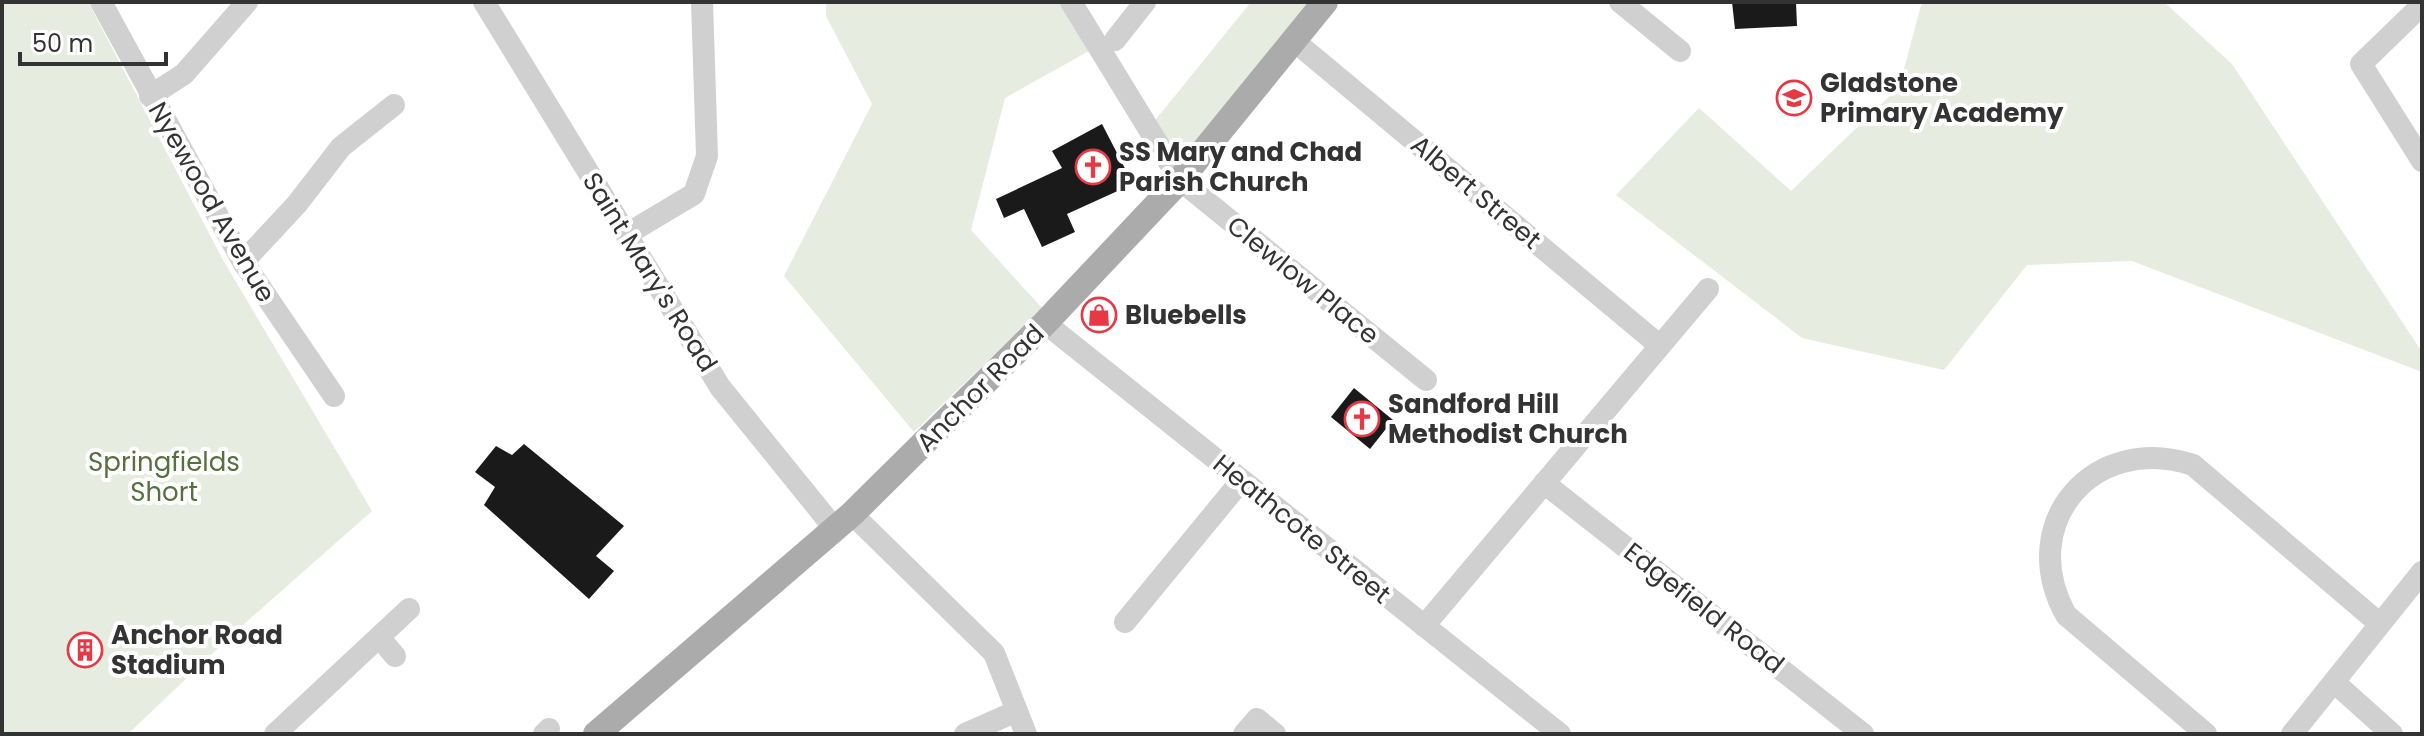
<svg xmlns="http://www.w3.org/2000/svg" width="2424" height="736" viewBox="0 0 2424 736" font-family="Poppins,sans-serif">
  <rect width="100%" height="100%" fill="#fff"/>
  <path fill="#e6ecdf" d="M2,2H88L223,260L372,511L235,632L128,734H2Z
    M826,2H1071L1096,47L1005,98L971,230L1042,308L914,432L784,276L872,104L826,16Z
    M1251,2H1327L1180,180L1144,134Z
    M1922,2H2164L2232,64L2422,352V372L2132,261L2027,265L1944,370L1802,338L1616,195L1699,108L1791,191L1899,87Z"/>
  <path fill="#1a1a1a" d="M1732,2H1796L1797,26L1735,29Z
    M1102,124L1133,184L1067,214L1075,232L1042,247L1024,209L1004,218L996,199L1062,168L1052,151Z
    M1354,388L1393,420L1370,449L1331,417Z
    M524,444L624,526L596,556L614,571L589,599L484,505L495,487L475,472L496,446L512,455Z
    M82,632L102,657L87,668L68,644Z"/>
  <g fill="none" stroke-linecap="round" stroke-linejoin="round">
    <path stroke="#d0d0d0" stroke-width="22" d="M101,2L243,262L334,396
      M484,2L720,387L835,529
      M1071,2L1180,180L1426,380
      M1620,2L1680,51
      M2422,5L2361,64L2422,161
      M1115,40L1145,2
      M1293,40L1659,345
      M150,96L184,74L247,2
      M627,234L694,194L707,156L702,2
      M243,262L297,204L341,147L394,105
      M1045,323L1560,734
      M1544,483L1863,734
      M852,514L994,653L1026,734
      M1125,622L1241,481
      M1424,626L1708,289
      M379,637L395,656
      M2334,682L2392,734
      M275,734L409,609
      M544,734L549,729
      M965,734L1017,711
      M1244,734L1257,719L1275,734
      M2206,734L2066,615C2015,523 2094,432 2193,465L2380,624
      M2292,734L2422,572"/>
    <path stroke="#ababab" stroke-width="26" d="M596,734L852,514L1045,323L1180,180L1325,2"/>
  </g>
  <defs>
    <g id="school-ring" transform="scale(1.8)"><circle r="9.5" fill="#fff" stroke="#e63946" stroke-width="1.5"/><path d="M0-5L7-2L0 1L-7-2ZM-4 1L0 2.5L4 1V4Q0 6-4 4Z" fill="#e63946"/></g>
    <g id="church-ring" transform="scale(1.8)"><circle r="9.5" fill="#fff" stroke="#e63946" stroke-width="1.5"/><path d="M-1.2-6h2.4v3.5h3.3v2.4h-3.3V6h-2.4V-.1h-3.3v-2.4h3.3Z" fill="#e63946"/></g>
    <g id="shop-ring" transform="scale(1.8)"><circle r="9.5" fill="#fff" stroke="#e63946" stroke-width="1.5"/><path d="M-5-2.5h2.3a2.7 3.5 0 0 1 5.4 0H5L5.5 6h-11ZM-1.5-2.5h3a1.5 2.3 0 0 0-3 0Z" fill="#e63946"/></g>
    <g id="building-ring" transform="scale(1.8)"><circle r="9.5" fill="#fff" stroke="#e63946" stroke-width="1.5"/><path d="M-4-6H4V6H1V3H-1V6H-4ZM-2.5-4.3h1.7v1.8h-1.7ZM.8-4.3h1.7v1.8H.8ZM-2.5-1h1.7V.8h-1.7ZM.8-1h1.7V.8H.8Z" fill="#e63946"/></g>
  </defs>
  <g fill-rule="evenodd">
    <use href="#school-ring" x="1794" y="98"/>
    <use href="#church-ring" x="1093" y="167"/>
    <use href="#shop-ring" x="1099" y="315"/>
    <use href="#church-ring" x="1362" y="419"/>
    <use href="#building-ring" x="85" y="650"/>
  </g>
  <g text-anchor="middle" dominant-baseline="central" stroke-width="8" stroke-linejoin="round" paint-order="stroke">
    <g font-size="26" font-weight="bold" fill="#333" stroke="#fff" text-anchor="start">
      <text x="1820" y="83">Gladstone<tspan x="1820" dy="30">Primary Academy</tspan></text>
      <text x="1119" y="152">SS Mary and Chad<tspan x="1119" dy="30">Parish Church</tspan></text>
      <text x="1125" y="315">Bluebells</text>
      <text x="1388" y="404">Sandford Hill<tspan x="1388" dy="30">Methodist Church</tspan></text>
      <text x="111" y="635">Anchor Road<tspan x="111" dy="30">Stadium</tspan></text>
    </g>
    <g font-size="26" fill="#333" stroke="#fff">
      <text transform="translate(1476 192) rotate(40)">Albert Street</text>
      <text transform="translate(212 202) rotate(60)">Nyewood Avenue</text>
      <text transform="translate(650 272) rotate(58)">Saint Mary's Road</text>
      <text transform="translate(1303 280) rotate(39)">Clewlow Place</text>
      <text transform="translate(980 388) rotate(-45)">Anchor Road</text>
      <text transform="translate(1302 529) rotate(39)">Heathcote Street</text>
      <text transform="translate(1704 608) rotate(38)">Edgefield Road</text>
    </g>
    <g font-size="26" fill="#56703f" stroke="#fff">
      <text x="164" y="462">Springfields<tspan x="164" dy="30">Short</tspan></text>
    </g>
  </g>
  <rect width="2424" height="736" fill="none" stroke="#333333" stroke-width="8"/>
  <path d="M20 52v12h146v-12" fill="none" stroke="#333333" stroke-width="4"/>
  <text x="32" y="52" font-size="24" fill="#333333" stroke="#ffffff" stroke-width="6" paint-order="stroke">50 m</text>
</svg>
